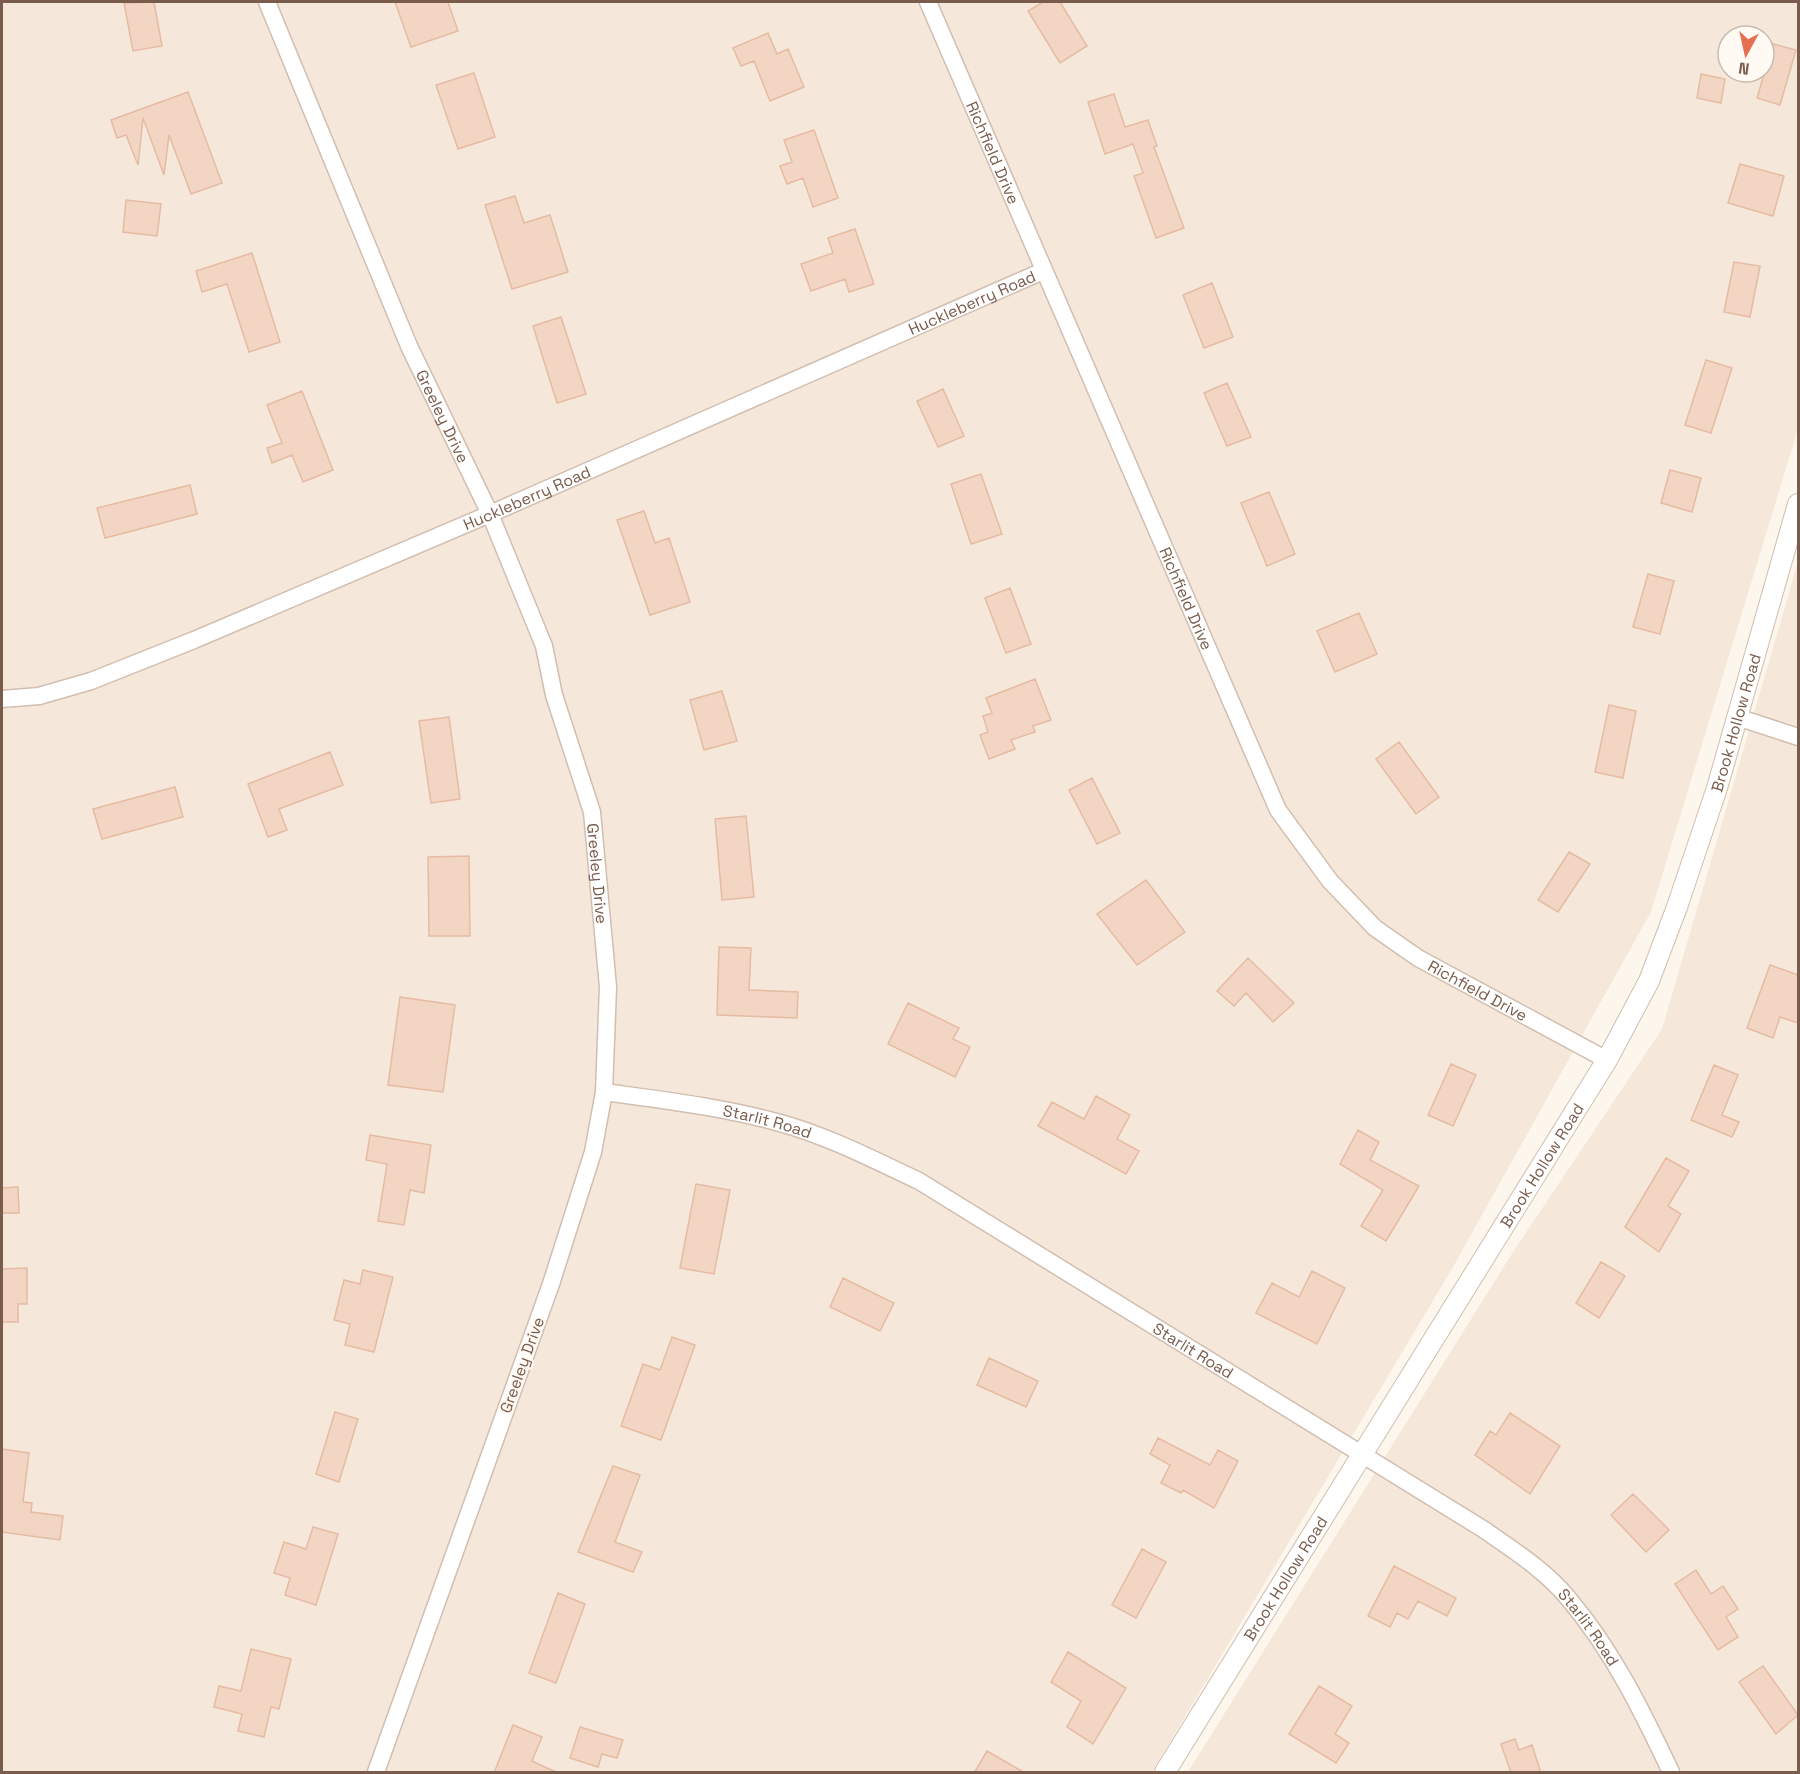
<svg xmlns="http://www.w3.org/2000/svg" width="1800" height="1774" viewBox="0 0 1800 1774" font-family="'Space Grotesk',sans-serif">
  <rect width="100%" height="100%" fill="#fdf6ec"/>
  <path fill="#f5e8da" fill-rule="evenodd" d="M2,2H1798V429L1651,912L1453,1267L1152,1772H2ZM1728,36H1764V72H1728Z
    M1798,562V1772H1188L1513,1252L1662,1029Z"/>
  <path fill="#f3d5c3" stroke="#e6bba3" stroke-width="1.5" d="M154,2L162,46L133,51L124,3Z
    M395,2H448L458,31L411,47Z
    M1043,2H1060L1087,46L1060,63L1028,11Z
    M768,33L777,54L788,49L804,87L770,101L754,61L741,66L733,48Z
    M1773,44L1796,50L1780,105L1757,98Z
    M474,73L495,137L458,149L436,85Z
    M1701,74L1725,79L1721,103L1697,98Z
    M188,92L222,183L191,194L169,135L164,175L143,118L138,165L126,135L117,138L111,120Z
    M1114,94L1125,127L1148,120L1157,146L1154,147L1184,228L1156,238L1134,176L1143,173L1133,144L1105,154L1088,102Z
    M814,130L838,198L813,207L803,178L787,184L780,166L792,162L784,140Z
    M1740,164L1784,176L1773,216L1728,203Z
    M515,196L524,223L550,215L568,272L512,289L485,205Z
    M126,200L161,204L157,236L123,232Z
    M855,229L874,284L849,292L845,279L811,291L801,264L833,253L828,238Z
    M252,253L280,342L249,352L227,284L202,292L196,271Z
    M1734,262L1760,266L1750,317L1724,312Z
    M1212,283L1233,337L1204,348L1183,295Z
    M561,317L586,394L557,403L533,326Z
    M1706,360L1732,368L1711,433L1685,425Z
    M1227,383L1251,437L1227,446L1204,393Z
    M943,389L964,436L938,447L917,401Z
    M302,391L333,470L303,482L292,455L272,463L267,448L282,443L267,405Z
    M1670,470L1701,478L1692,512L1661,503Z
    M981,474L1002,534L971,544L951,484Z
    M190,485L197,514L105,538L97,508Z
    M1269,492L1295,554L1267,566L1241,503Z
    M644,511L655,543L669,538L690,602L650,615L617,520Z
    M1648,574L1674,581L1660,634L1633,627Z
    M1010,588L1031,644L1006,653L985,598Z
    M1359,613L1377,654L1335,672L1317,631Z
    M1035,679L1051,720L1033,726L1035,732L1011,740L1015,749L989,759L980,735L988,732L983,716L992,713L986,698Z
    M722,691L737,741L704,750L690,700Z
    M1609,705L1636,711L1623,778L1595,772Z
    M449,717L460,799L431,803L419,721Z
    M1399,742L1439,797L1416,814L1376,759Z
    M330,752L343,785L279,809L287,830L268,837L248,784Z
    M1092,778L1120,833L1097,844L1069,790Z
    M175,787L183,817L102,839L93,809Z
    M746,816L754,897L722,900L715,819Z
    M1569,852L1590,864L1558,912L1538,900Z
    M469,856L470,936H429L428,857Z
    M1146,880L1185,932L1137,965L1097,914Z
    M719,947L751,948L749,990L798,992L797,1018L717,1015Z
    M1248,958L1294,1003L1273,1022L1246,993L1234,1006L1217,991Z
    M1770,965L1798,975V1023L1780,1017L1773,1038L1747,1028Z
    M400,997L455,1005L443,1092L388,1085Z
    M908,1003L959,1028L953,1039L970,1047L955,1077L888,1044Z
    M1451,1064L1476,1075L1453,1126L1428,1115Z
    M1714,1065L1738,1075L1722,1115L1739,1122L1732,1137L1691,1120Z
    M1096,1096L1130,1115L1117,1139L1139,1151L1126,1174L1038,1126L1052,1102L1084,1119Z
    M1358,1130L1379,1142L1370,1160L1419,1186L1386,1241L1361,1226L1383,1190L1340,1164Z
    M370,1135L431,1145L424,1193L410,1190L404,1225L378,1221L387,1164L366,1160Z
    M1666,1158L1689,1171L1668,1206L1681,1214L1659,1252L1625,1227Z
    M696,1184L730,1190L714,1274L680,1268Z
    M18,1187L19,1213H2V1188Z
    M1601,1262L1625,1276L1599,1318L1576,1303Z
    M27,1268V1304H18V1322H2V1269Z
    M363,1270L393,1277L374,1352L345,1345L350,1324L334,1320L344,1280L360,1284Z
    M1312,1271L1345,1288L1317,1344L1256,1313L1272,1283L1299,1297Z
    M843,1278L894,1303L880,1331L830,1307Z
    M672,1337L695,1345L661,1440L621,1426L643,1364L660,1370Z
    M989,1358L1038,1381L1026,1407L977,1385Z
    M335,1412L358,1419L339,1482L316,1474Z
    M1510,1413L1560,1446L1530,1494L1475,1455L1490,1431L1496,1435Z
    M1158,1438L1210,1465L1218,1450L1238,1461L1214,1508L1183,1490L1181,1493L1161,1483L1170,1465L1150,1454Z
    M2,1449L29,1453L23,1502L32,1503L31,1512L63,1516L60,1540L2,1532Z
    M613,1466L640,1475L615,1542L642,1552L633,1572L578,1552Z
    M1633,1494L1669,1530L1646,1552L1611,1515Z
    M313,1527L338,1534L316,1605L285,1595L290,1578L274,1573L284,1542L306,1549Z
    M1142,1549L1166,1562L1136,1618L1112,1605Z
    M1394,1566L1456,1598L1447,1616L1418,1601L1408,1619L1397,1613L1390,1627L1368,1616Z
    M1696,1570L1711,1594L1723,1586L1738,1609L1726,1617L1738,1637L1718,1650L1675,1584Z
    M558,1593L585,1604L556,1683L529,1673Z
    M251,1649L291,1659L279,1709L271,1707L264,1737L238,1731L242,1714L214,1707L219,1686L241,1691Z
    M1068,1652L1126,1688L1093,1744L1067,1727L1081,1701L1051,1682Z
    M1763,1666L1798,1715L1776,1734L1739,1682Z
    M1319,1686L1352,1706L1335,1734L1349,1743L1336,1763L1289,1734Z
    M513,1725L542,1737L532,1761L558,1773H494Z
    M580,1727L623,1740L617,1758L602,1754L598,1767L570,1758Z
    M1515,1739L1519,1750L1532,1745L1541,1773H1511L1501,1744Z
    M987,1751L1025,1773H974Z"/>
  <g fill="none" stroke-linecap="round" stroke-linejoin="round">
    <g stroke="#d1beb0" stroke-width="19">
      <g id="minor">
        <path id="s1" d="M267,2L409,346L490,514L544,646L554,695L592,812L608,987L604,1092L593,1152L551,1284L376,1772"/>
        <path id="s2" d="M928,2L1278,810L1330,881L1375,928L1418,958L1607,1060"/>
        <path id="s3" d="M2,699L39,696L91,681L194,640L490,514L1043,271"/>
        <path d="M1737,717L1798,737"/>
        <path id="s4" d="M604,1092C662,1100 723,1107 780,1123C828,1136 874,1160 919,1181L1483,1529C1513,1550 1545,1570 1568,1598C1613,1651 1642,1711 1671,1772"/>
      </g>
    </g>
    <g stroke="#d1beb0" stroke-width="22">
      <g id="tertiary">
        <path id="s5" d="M1165,1772L1607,1060L1649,981L1677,907L1717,788L1798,504"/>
      </g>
    </g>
    <use href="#minor" stroke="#fff" stroke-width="16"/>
    <use href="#tertiary" stroke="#fff" stroke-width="20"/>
  </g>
  <g text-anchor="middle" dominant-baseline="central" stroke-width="4.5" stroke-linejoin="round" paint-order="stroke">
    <g font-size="16" fill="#7a5c4d" stroke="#fffaf3">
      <text stroke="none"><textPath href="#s2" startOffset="164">Richfield Drive</textPath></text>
      <text stroke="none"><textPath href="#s3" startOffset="1050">Huckleberry Road</textPath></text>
      <text stroke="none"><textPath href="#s1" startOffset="450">Greeley Drive</textPath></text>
      <text stroke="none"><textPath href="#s3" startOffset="564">Huckleberry Road</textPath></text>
      <text stroke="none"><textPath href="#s2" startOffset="650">Richfield Drive</textPath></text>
      <text stroke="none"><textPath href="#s5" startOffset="1200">Brook Hollow Road</textPath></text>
      <text stroke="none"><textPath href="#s1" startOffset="936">Greeley Drive</textPath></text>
      <text stroke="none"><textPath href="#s2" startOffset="1154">Richfield Drive</textPath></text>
      <text stroke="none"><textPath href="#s4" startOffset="166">Starlit Road</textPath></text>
      <text stroke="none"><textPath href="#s5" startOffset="714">Brook Hollow Road</textPath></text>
      <text stroke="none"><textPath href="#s4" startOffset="652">Starlit Road</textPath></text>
      <text transform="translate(522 1365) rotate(-70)">Greeley Drive</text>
      <text stroke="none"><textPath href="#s5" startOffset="228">Brook Hollow Road</textPath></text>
      <text stroke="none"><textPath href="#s4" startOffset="1138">Starlit Road</textPath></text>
    </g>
  </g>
  <rect width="1800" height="1774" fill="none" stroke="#7a5c4d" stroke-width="6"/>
  <g transform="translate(1746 54) rotate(188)"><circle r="28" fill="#fffaf3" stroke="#cabbb1" stroke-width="1.5"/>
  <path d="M0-4.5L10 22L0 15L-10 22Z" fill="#e76f51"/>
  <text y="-9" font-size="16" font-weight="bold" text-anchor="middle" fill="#7a5c4d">N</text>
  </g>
</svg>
